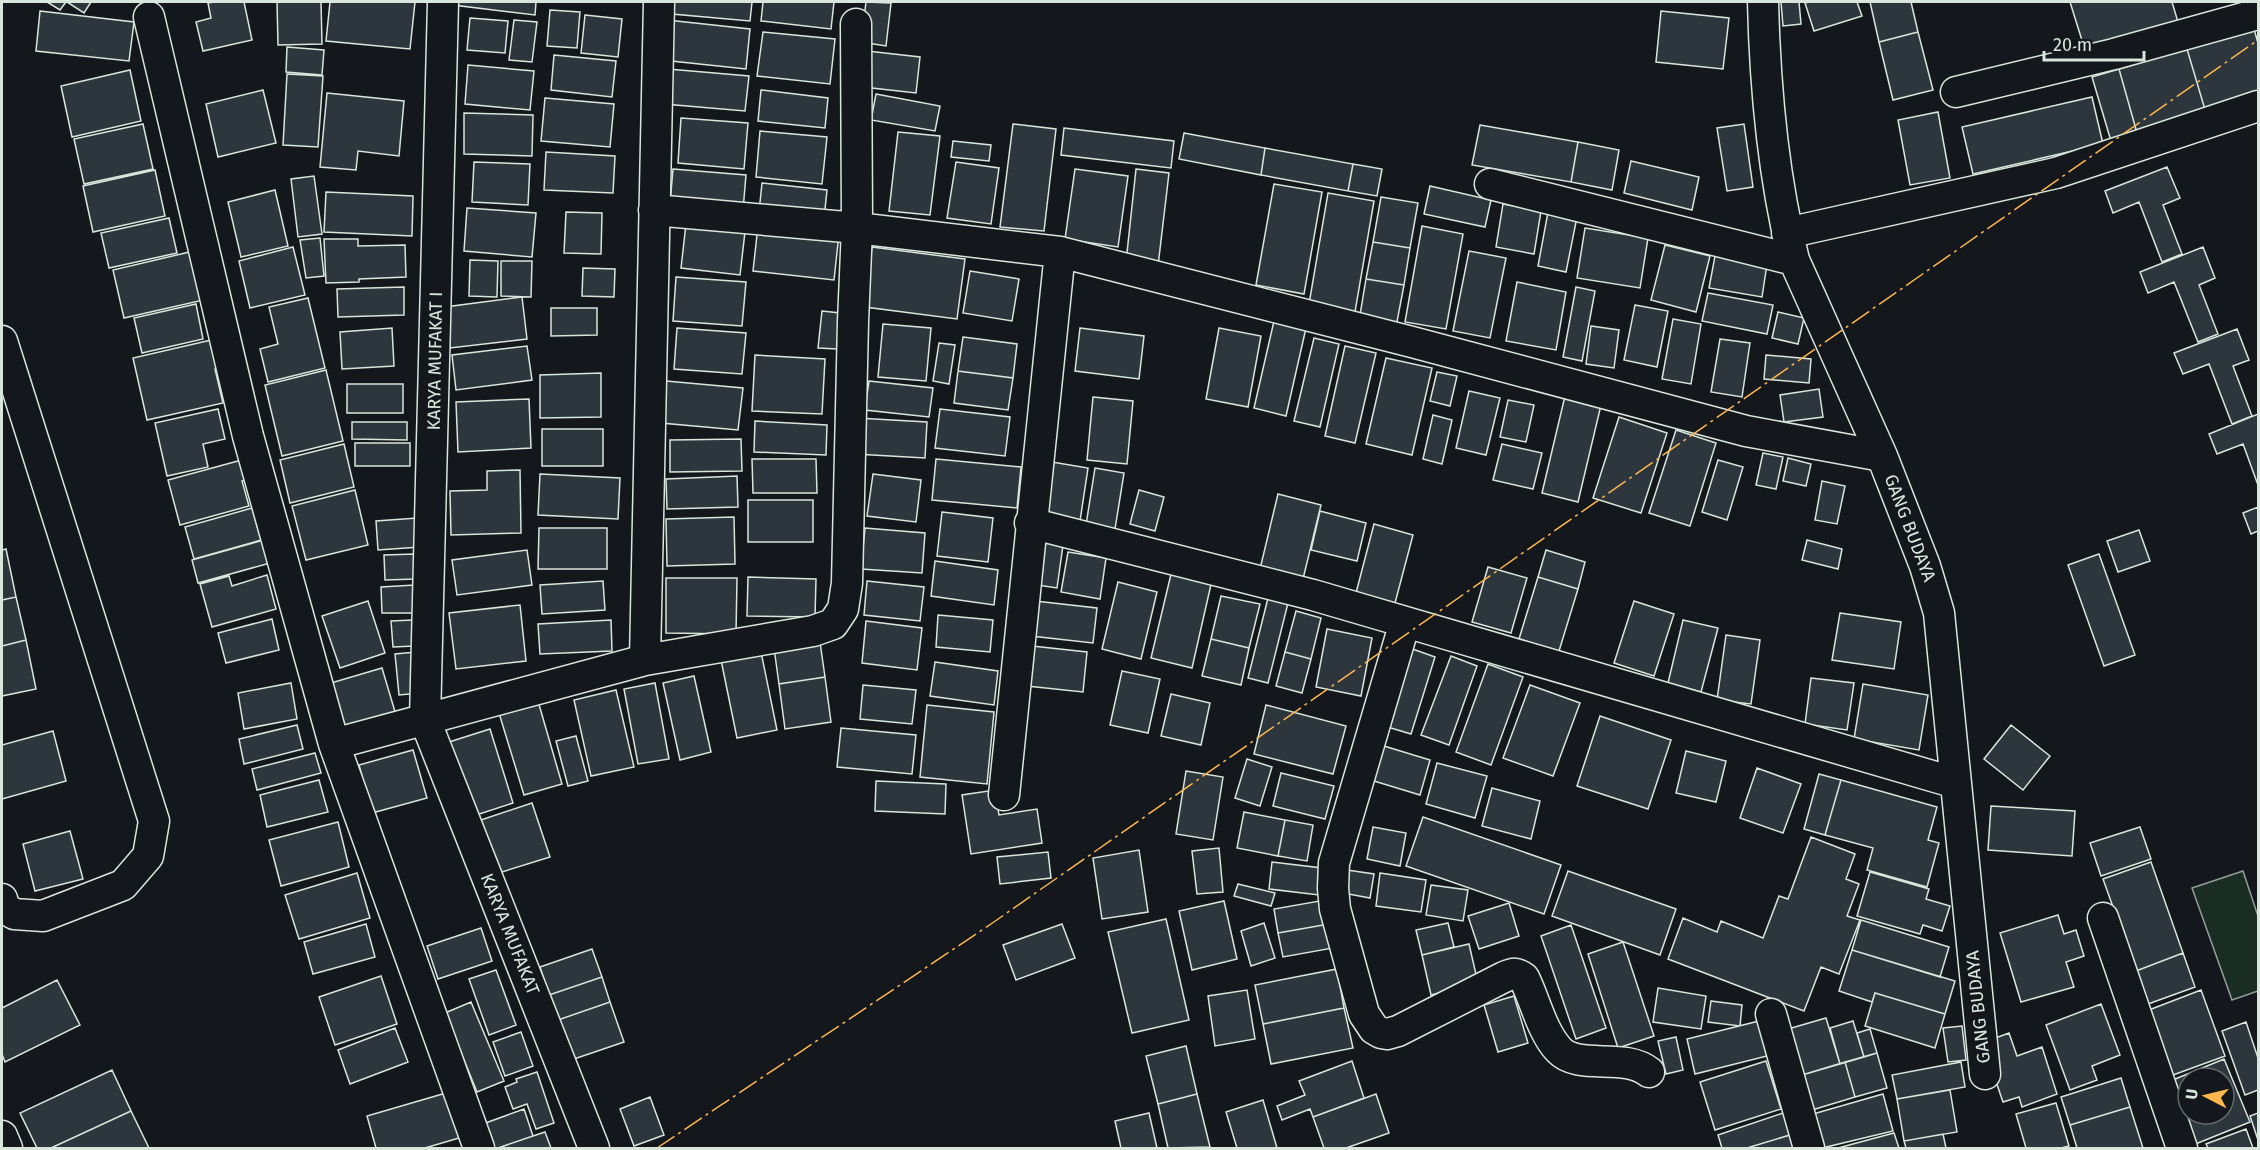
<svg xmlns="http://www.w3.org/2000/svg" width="2260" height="1150" viewBox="0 0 2260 1150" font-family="'Fira Sans',sans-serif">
  <rect width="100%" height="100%" fill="#14181c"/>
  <path fill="#1a2d24" stroke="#939e99" stroke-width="1.5" d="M2243,871L2258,916V991L2232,1000L2192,888Z"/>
  <path fill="#2c363c" stroke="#d8e6dc" stroke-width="1.5" fill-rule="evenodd" d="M47,2H66L60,10Z
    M67,2H91L84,13Z
    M214,2H244L252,40L203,51L196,22L211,18L208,3Z
    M277,2H321L322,44L278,45Z
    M330,2H415L410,49L326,41Z
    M454,2H536L535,15L453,5Z
    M673,2H752L750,21L672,14Z
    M763,2H834L831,29L761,21Z
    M866,2L891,3L886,46L861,42Z
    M1781,2H1799L1801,24L1783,26Z
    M1809,2H1857L1862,16L1814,31L1805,3Z
    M1870,2H1911L1918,32L1879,42Z
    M2070,2H2172L2178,22L2085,50Z
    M550,10L580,12L577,48L547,46Z
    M40,11L134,22L129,61L36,51Z
    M1661,11L1729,18L1723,69L1656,62Z
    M585,15L622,19L618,57L581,53Z
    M470,18L508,21L505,53L467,50Z
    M514,20L537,22L532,62L509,60Z
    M667,20L750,29L746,69L662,60Z
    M2254,29L2258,43V97L2206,113L2187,49Z
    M763,32L835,39L830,84L757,76Z
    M1918,32L1933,90L1893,100L1879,42Z
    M287,47L324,50L322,75L286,72Z
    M2187,49L2206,113L2137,133L2119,69Z
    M867,51L920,57L916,93L863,87Z
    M554,55L616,61L612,97L551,90Z
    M468,65L534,71L530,110L465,104Z
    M668,69L749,76L745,111L664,104Z
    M2119,69L2137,133L2111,141L2092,77Z
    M130,70L141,121L72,137L61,86Z
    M287,74L323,76L318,147L283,145Z
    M263,90L276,143L218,157L206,104Z
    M761,90L828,98L825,128L758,121Z
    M327,93L404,101L399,156L358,151L356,170L320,167Z
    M876,94L940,106L935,131L871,120Z
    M2092,97L2103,144L1973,174L1962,127Z
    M545,98L614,104L610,147L541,141Z
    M1938,112L1950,178L1910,185L1898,120Z
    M464,113L533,115L532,156L464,154Z
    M681,118L748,123L744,169L678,163Z
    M143,124L153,169L84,184L74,139Z
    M1013,124L1056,129L1044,231L1000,227Z
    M1744,124L1753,187L1727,191L1717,128Z
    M1480,125L1578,142L1571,182L1472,165Z
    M1064,128L1174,141L1171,168L1061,155Z
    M760,131L827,137L822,184L756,177Z
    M898,132L940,136L930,215L889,211Z
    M1184,133L1265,148L1261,175L1179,159Z
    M953,141L991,145L989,161L951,157Z
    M1578,142L1619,150L1612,190L1571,182Z
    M1265,148L1353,164L1348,191L1261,175Z
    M546,152L615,156L613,193L544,190Z
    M1631,161L1699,177L1692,210L1624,193Z
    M474,162L530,164L528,205L472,202Z
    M956,162L999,168L991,224L947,218Z
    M1353,164L1382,169L1377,196L1348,191Z
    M2167,167L2180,198L2163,205L2182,254L2162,262L2139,202L2113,213L2105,191Z
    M673,169L746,175L743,210L670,204Z
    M1075,169L1128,176L1118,247L1065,239Z
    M1136,169L1169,173L1158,266L1126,262Z
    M155,170L165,216L93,232L83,186Z
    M314,176L322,234L298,237L291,179Z
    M762,183L827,190L824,219L759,212Z
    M1274,184L1322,192L1304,294L1256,285Z
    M1430,186L1491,200L1485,227L1424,214Z
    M275,190L288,246L241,257L228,202Z
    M326,192L413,196L412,236L324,232Z
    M1328,193L1374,201L1355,312L1309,304Z
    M1381,197L1418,203L1410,248L1373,242Z
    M1503,204L1541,211L1534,254L1496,247Z
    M467,208L536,213L532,257L464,251Z
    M566,212L602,213L601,254L564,253Z
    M1548,212L1577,217L1566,272L1538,266Z
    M169,218L177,253L109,268L101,233Z
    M686,224L745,232L740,275L681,268Z
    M758,226L839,234L834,280L753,271Z
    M1422,226L1463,234L1446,329L1405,322Z
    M1585,228L1648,238L1640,288L1577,278Z
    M320,238L324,276L306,278L300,240Z
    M324,239H358V246L405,245L406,277L359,279V282L326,283Z
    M1373,242L1410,248L1404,285L1366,279Z
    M1665,245L1710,256L1696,312L1651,300Z
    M293,247L305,295L250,308L239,261Z
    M872,247L965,259L957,319L865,307Z
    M2203,247L2215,278L2199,285L2218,334L2198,342L2174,282L2148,293L2140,272Z
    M198,250L208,299L124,318L113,270Z
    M1469,251L1506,258L1490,338L1453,331Z
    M1715,256L1767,264L1762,297L1709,288Z
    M470,260L498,261L497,297L469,296Z
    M501,261H532L531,297L501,296Z
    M583,268L615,269L614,297L582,296Z
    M970,271L1019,279L1012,321L963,313Z
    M676,277L746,282L742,326L673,321Z
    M1366,279L1404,285L1396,327L1359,321Z
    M1517,282L1566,292L1556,350L1506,341Z
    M404,287V315L338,317L337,289Z
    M1576,287L1595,291L1582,361L1563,357Z
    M1708,293L1773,305L1767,334L1702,321Z
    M522,297L527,339L450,348L445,307Z
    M308,298L325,368L268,382L260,349L278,344L269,307Z
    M196,304L203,339L142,353L134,318Z
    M1635,305L1668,311L1657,367L1624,360Z
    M551,308H597V335L551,336Z
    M822,311L840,313L837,349L818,348Z
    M1778,312L1804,318L1798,344L1772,338Z
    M1673,319L1701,324L1691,384L1662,379Z
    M1274,321L1306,328L1286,416L1254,408Z
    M883,324L931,328L926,381L878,377Z
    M1591,326L1619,330L1614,368L1586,364Z
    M392,328L394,366L342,369L340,332Z
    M677,328L746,333L742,374L674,369Z
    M1080,328L1144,336L1139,379L1075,371Z
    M1219,328L1261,336L1248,407L1206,399Z
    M2237,329L2249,360L2233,366L2252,416L2232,424L2209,364L2183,374L2174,353Z
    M963,337L1017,344L1013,378L958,371Z
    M220,338L226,366L215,369L223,403L147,420L133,358Z
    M1314,338L1339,344L1320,427L1294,421Z
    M1720,339L1750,343L1742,397L1711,392Z
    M939,343L955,345L949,384L933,381Z
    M527,346L532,380L456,390L452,355Z
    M1345,346L1376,353L1355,443L1325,436Z
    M755,355L825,359L822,414L752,411Z
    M1766,355L1811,359L1809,383L1764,379Z
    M1386,358L1432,368L1412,455L1366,444Z
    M326,370L343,441L282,456L265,385Z
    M958,371L1013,378L1008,410L954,403Z
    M1437,372L1457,376L1450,406L1430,401Z
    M601,373V417L540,418V375Z
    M666,381L743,388L738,430L661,423Z
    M869,381L933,388L929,417L865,410Z
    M347,384H403V413H347Z
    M1819,389L1823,417L1784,422L1780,395Z
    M1469,391L1500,398L1486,455L1456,448Z
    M1565,396L1601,405L1578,502L1542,493Z
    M1093,397L1133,401L1127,464L1087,460Z
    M529,399L531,448L458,452L456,402Z
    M1508,400L1534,405L1526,442L1500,437Z
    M218,409L225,439L203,444L208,467L167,476L155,423Z
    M940,409L1010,417L1005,456L935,448Z
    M2258,414V485L2243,444L2217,454L2209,434Z
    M1433,415L1452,420L1442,464L1423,459Z
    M1619,417L1667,433L1641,513L1593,498Z
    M857,418L927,422L925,458L855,454Z
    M755,421L827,425L826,455L754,452Z
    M352,422H407V440L352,439Z
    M542,429H603V466H542Z
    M1676,430L1716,443L1690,526L1649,513Z
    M741,439L742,471L670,472V440Z
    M355,443H410V466H355Z
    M344,444L354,487L290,503L280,460Z
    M1502,444L1542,453L1533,489L1493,480Z
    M1763,453L1783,457L1776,489L1756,485Z
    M249,458L254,477L242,481L249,506L180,525L168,480Z
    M1788,458L1811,464L1806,486L1783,481Z
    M752,459H816L817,493H753Z
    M936,459L1021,467L1017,508L932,500Z
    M1718,460L1743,467L1727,520L1702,512Z
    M1052,462L1088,468L1080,521L1043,515Z
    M1095,468L1124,473L1115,529L1086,525Z
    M520,470L521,533L451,535L450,491L487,490V471Z
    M540,474L620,478L618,519L538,515Z
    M873,474L921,480L916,522L867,516Z
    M737,476L738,507L667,509L666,479Z
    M1822,481L1845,486L1837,524L1815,520Z
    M355,490L368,545L306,560L292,506Z
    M1139,490L1164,497L1155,531L1130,524Z
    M1278,494L1321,505L1303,579L1260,569Z
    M748,500H813V542H748Z
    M2258,507V531L2251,534L2243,513Z
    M252,508L261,540L194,559L185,527Z
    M1320,511L1366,523L1357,561L1311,550Z
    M942,512L993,518L988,562L937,556Z
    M734,517L735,564L667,566L666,519Z
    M417,518L420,547L378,550L376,521Z
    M1374,524L1413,535L1395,603L1356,593Z
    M539,528H607V569H538Z
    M865,528L925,533L922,573L861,569Z
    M2139,530L2150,561L2118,572L2107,541Z
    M271,538L277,561L198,583L192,560Z
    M1807,540L1842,549L1838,569L1802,560Z
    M1038,541L1063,545L1057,588L1031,584Z
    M6,549L16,597L2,600V550Z
    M527,550L532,585L457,595L452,560Z
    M1546,550L1585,562L1578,589L1538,577Z
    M1068,552L1106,558L1100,599L1061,592Z
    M415,554L416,579L385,580L384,555Z
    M2099,554L2135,655L2104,666L2068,565Z
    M935,561L998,570L994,605L931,596Z
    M1488,567L1527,578L1511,633L1472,622Z
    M1172,570L1212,580L1192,668L1151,658Z
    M267,575L276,609L212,627L200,584L229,576L232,586Z
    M748,577L816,579L815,617L747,616Z
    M1538,577L1578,589L1559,651L1519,639Z
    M666,578H737L736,634L666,633Z
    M603,581L605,610L542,614L540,585Z
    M867,581L924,587L920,621L864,615Z
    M1118,582L1157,592L1141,659L1102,649Z
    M415,585V613H382L381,587Z
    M1221,596L1260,604L1249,648L1211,639Z
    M16,597L26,640L2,646V600Z
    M1268,598L1288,603L1268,683L1248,678Z
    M368,601L385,653L340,668L322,616Z
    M1035,601L1097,608L1093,643L1031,636Z
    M1634,601L1674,614L1654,676L1614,663Z
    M520,605L526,661L456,669L449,613Z
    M1296,611L1321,618L1311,659L1285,652Z
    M1840,613L1901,622L1894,669L1832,660Z
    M938,615L993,620L990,652L936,647Z
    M272,619L279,650L226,663L218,633Z
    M413,620L414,646L393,647L391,621Z
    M611,620L612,651L540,654L538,624Z
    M1683,620L1718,628L1701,692L1668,683Z
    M866,621L922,628L917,670L862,663Z
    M1327,629L1372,638L1361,696L1316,687Z
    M819,635L825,677L779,684L773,641Z
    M1726,635L1760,640L1751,704L1717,700Z
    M1211,639L1249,648L1241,685L1202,676Z
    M26,640L36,689L2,696V646Z
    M1032,646L1087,652L1083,692L1027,686Z
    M1407,647L1435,657L1411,734L1381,725Z
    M416,652L420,693L399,695L395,654Z
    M761,652L777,730L737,738L721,660Z
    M1285,652L1311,659L1302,693L1276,686Z
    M1451,656L1477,666L1449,745L1421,735Z
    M935,662L998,671L994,705L930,696Z
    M1488,664L1523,677L1491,765L1456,752Z
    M382,668L396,715L344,730L331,683Z
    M1122,671L1160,679L1148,733L1110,725Z
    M694,676L711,752L680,760L663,683Z
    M825,677L831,722L785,729L779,684Z
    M1811,678L1854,683L1847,730L1805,724Z
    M291,683L297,719L244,729L238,693Z
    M655,683L669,759L638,764L624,689Z
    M1863,684L1928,695L1919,750L1854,739Z
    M863,685L916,690L912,724L860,719Z
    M1530,685L1580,703L1553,776L1503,758Z
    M616,690L634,767L591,776L574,700Z
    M1171,694L1210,703L1201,745L1161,736Z
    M538,701L562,784L524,795L499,713Z
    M927,705L994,712L987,784L920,777Z
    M1266,705L1346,726L1333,774L1254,754Z
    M1600,716L1671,740L1648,809L1577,786Z
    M297,725L303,749L244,764L239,739Z
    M2011,725L2050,756L2023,790L1984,759Z
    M841,728L916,735L912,774L837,767Z
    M490,729L513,803L473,816L449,742Z
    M53,731L66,781L2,799V745Z
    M576,736L588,781L568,786L556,741Z
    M1384,746L1430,760L1420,795L1374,781Z
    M413,750L427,798L372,813L359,765Z
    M1686,751L1726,761L1716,802L1676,793Z
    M315,753L321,773L257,790L252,769Z
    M1247,759L1272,767L1260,806L1235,798Z
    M1437,763L1487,776L1475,818L1426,804Z
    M1757,768L1801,784L1783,833L1740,818Z
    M1186,771L1223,777L1213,840L1176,834Z
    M1281,773L1334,786L1325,819L1273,806Z
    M1819,774L1841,780L1825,835L1804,829Z
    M319,780L328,812L267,827L260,795Z
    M1841,780L1937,807L1928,840L1939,843L1927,887L1867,870L1873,848L1825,835Z
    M876,781L946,784L945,814L875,811Z
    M1492,788L1540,801L1531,839L1482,826Z
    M995,790L999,815L1037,809L1042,843L971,854L962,795Z
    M532,803L550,857L492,875L475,822Z
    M1991,806L2075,811L2072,856L1988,850Z
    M1244,812L1285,820L1278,856L1237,848Z
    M1423,817L1561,865L1544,914L1406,866Z
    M1285,820L1313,825L1307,861L1278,856Z
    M338,822L349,867L281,886L269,840Z
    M1373,827L1406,833L1400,866L1367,859Z
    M2140,827L2151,859L2101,876L2090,843Z
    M70,831L83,879L35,891L23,844Z
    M1811,837L1855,854L1846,879L1859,884L1847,916L1860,920L1839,974L1821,967L1804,1011L1668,959L1683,918L1717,932L1721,921L1763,938L1779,896L1788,899Z
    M1219,848L1223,892L1197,894L1192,851Z
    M1139,850L1148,912L1102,919L1093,858Z
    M1048,852L1051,878L1000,884L997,857Z
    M1272,862L1322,868L1319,895L1269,889Z
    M2151,862L2183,953L2136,971L2103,879Z
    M1347,870L1374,874L1370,898L1343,893Z
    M1568,871L1676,909L1660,955L1552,916Z
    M1870,872L1929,889L1926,899L1950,906L1942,931L1923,925L1920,934L1857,916Z
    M357,873L370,918L299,939L285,895Z
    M1380,873L1426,880L1421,912L1376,906Z
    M1238,884L1275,893L1271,906L1234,896Z
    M1431,885L1468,890L1463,921L1426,915Z
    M1325,900L1329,924L1278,933L1274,909Z
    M1224,901L1237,959L1192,970L1179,911Z
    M1509,903L1519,936L1479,949L1468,916Z
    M2058,915L2064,934L2076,930L2084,956L2066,962L2074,987L2021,1002L2000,933Z
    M1166,919L1189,1020L1132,1033L1108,932Z
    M1861,920L1949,947L1940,977L1852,950Z
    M1264,923L1275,958L1251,966L1241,931Z
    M1448,923L1454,947L1422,955L1416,930Z
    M366,924L375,957L313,974L304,942Z
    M1062,924L1075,958L1016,980L1003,945Z
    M1329,924L1333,948L1283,957L1278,933Z
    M1571,925L1606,1028L1576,1039L1541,936Z
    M481,928L492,961L438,979L427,946Z
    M1623,942L1654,1036L1618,1048L1588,954Z
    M1469,944L1478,983L1431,995L1422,955Z
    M592,949L602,977L549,995L540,967Z
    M1852,950L1955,981L1945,1014L1875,993L1872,1002L1839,991Z
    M2183,953L2195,987L2148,1004L2136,971Z
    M1337,969L1344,1008L1263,1024L1255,985Z
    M496,970L516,1025L489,1035L469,979Z
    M381,976L397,1024L335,1045L319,997Z
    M602,977L610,1002L558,1020L549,995Z
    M57,980L80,1025L5,1062L2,1054V1008Z
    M1658,988L1706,996L1701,1029L1653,1022Z
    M1247,990L1255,1039L1215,1046L1208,996Z
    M2201,990L2225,1056L2173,1075L2149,1010Z
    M1875,993L1945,1014L1935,1048L1865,1026Z
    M1514,996L1528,1043L1498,1052L1484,1005Z
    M1711,1001L1742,1005L1740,1026L1708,1022Z
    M471,1002L504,1081L477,1092L445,1013Z
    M610,1002L624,1042L571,1060L558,1020Z
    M2101,1004L2120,1055L2092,1066L2097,1080L2070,1090L2046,1025Z
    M1344,1008L1353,1048L1271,1064L1263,1024Z
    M1826,1018L1840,1064L1802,1075L1788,1029Z
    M1759,1021L1767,1056L1695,1074L1687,1039Z
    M1853,1021L1864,1057L1840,1064L1830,1028Z
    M2246,1022L2258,1058V1090L2245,1095L2222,1031Z
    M1962,1026L1966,1060L1948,1062L1943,1028Z
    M395,1028L408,1062L350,1084L338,1050Z
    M1870,1029L1877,1053L1864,1057L1857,1033Z
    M521,1032L533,1066L505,1076L493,1042Z
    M2009,1033L2017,1056L2042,1047L2057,1094L2022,1107L2019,1097L2003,1102L1990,1064V1040Z
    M1676,1037L1683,1070L1666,1074L1658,1041Z
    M1186,1046L1197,1094L1158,1104L1146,1056Z
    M1877,1053L1887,1088L1855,1097L1845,1062Z
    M2224,1059L2250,1122L2193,1145L2168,1082ZM2188,1078H2224V1114H2188Z
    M1352,1061L1364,1098L1313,1117L1310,1109L1282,1120L1277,1106L1305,1095L1299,1081Z
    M1766,1061L1781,1109L1715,1130L1700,1082Z
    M1845,1062L1855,1097L1812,1110L1802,1075Z
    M1961,1062L1965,1087L1897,1099L1892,1075Z
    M112,1070L131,1111L51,1148H37L20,1113Z
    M537,1072L554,1123L536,1129L527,1104L513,1109L505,1087L517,1082L516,1079Z
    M2121,1078L2130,1107L2070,1125L2061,1097Z
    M1950,1090L1957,1132L1904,1141L1897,1099Z
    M446,1093L459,1138L425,1148H376L367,1116Z
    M1197,1094L1210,1147L1168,1148L1158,1104Z
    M1376,1094L1389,1133L1346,1148H1324L1313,1117Z
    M1883,1094L1893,1131L1822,1148L1813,1114Z
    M650,1097L664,1135L634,1146L620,1109Z
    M1263,1100L1277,1148H1237L1226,1112Z
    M2056,1103L2069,1146L2061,1148H2026L2016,1114Z
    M2130,1107L2143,1148H2077L2070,1125Z
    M524,1109L533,1136L498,1148H488L480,1125Z
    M131,1111L149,1148H51Z
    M1149,1113L1157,1148H1121L1115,1121Z
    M1783,1113L1790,1135L1747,1148H1722L1718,1135Z
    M2258,1113V1140L2250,1116Z
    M2246,1129L2253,1148H2208L2206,1144Z
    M545,1132L551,1148H498L533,1136Z
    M1894,1133L1899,1148H1838Z
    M1943,1134L1946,1148H1906L1904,1141Z
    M1790,1135L1794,1148H1747Z"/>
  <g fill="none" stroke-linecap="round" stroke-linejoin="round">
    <g stroke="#d8e6dc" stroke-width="33">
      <path id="minor" d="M443,2L425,720L594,1148
        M1763,2C1765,87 1773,177 1794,260L1882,456L1925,566L1939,613L1985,1074
        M149,17L248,436L334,744L479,1148
        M1956,92L2114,54L2258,14
        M1490,184L1794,260
        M654,210L857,228L1060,252L1412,342L1746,431L1882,456
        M1787,233L2056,173L2258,106
        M2,341L154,821L148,856L123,885L43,916L14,914L4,907L2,899
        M1030,523L1313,595L1956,783
        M1405,622L1334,863L1333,888L1335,909L1364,1014L1374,1029L1381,1033L1387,1034L1398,1031L1504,977C1513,973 1516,972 1524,978C1535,1000 1542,1032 1559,1050C1579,1071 1624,1052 1649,1072
        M645,660L659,2
        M334,744L645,660L813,631L833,624L843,609L847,583L853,322L857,228L856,24
        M1004,795L1060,252
        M2103,918L2182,1148
        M1771,1014L1809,1148
        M2,1136L7,1148"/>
    </g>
    <use href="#minor" stroke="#14181c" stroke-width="30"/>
    <path stroke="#ffb74d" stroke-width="1.5" stroke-dasharray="21 4.5 3 4.5" stroke-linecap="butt" d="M657,1148L991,924L2258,40"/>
  </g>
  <g text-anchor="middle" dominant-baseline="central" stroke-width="4.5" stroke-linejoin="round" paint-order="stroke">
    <g font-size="18" fill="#d8e6dc" stroke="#14181c">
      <text transform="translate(435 361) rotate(-89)">KARYA MUFAKAT I</text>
      <text transform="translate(1910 528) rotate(69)">GANG BUDAYA</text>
      <text transform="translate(510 934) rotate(68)">KARYA MUFAKAT</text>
      <text transform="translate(1978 1007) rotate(-96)">GANG BUDAYA</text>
    </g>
  </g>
  <rect width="2260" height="1150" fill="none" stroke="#d8e6dc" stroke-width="6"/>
  <g transform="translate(2206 1096) rotate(277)"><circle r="28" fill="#14181c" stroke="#626a69" stroke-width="1.5"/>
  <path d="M0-4.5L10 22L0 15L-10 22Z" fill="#ffb74d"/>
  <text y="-9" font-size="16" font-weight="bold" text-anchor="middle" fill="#d8e6dc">U</text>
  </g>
  <path d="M2044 51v9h100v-9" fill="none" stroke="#d8e6dc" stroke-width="3"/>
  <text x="2053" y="51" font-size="18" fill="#d8e6dc" stroke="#14181c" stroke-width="4.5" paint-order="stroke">20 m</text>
</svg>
